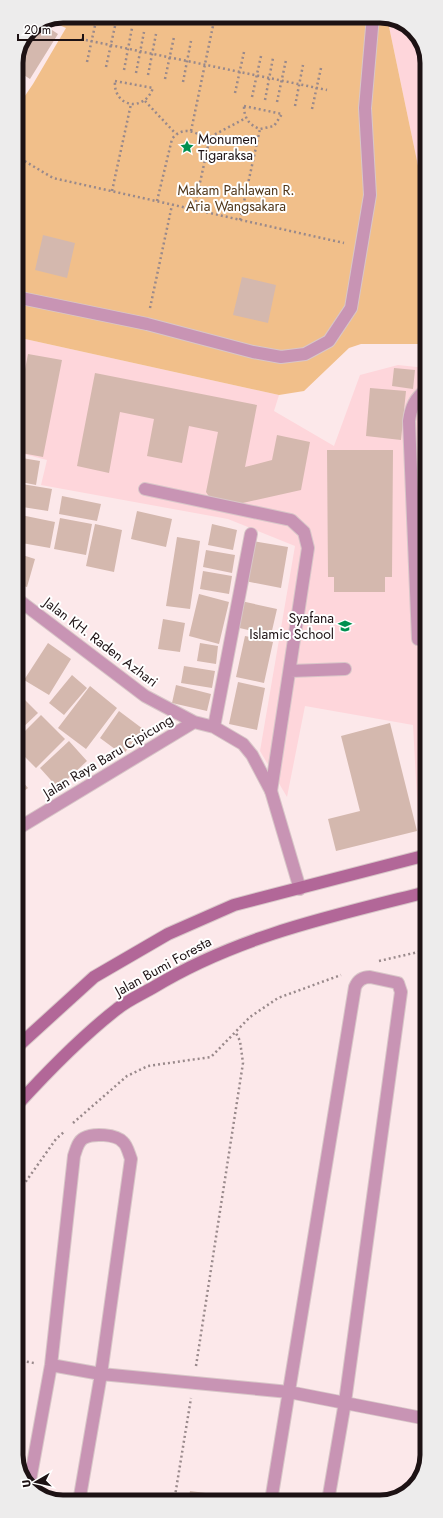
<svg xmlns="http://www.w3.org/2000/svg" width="443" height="1518" viewBox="0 0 443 1518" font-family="Jost,sans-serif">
  <rect width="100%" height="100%" fill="#fce8ea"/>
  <path fill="#fed6db" d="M387,17L411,28L426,53V181L421,180Z
    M16,337L279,395L274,411L334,446L360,375L398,365L426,368L427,831L419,835L413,725L305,706L287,797L260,751L295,546L228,519L41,485L47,460L16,452Z"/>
  <path fill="#f1bf8a" d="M63,16L387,17L421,180L426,181V344H361L349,348L304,391L279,395L16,337V109L33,84L66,28L50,21Z"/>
  <path fill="#d4b8ae" d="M43,24L58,34L30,79L16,70V62L38,26Z
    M43,235L75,243L67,278L35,270Z
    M242,277L276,285L268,323L233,315Z
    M28,354L62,360L43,457L16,452V415Z
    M394,368L415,370L413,389L392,386Z
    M95,373L257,405L245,467L272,460L277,435L310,442L301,490L238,504L210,498L206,492L218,432L189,426L182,463L147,456L154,419L120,412L109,473L77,466Z
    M370,388L406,391L401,440L366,436Z
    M327,450H393L392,577H385V592H334V577H328Z
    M16,457L40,461L36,485L16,481Z
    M16,483L52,489L48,511L16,506Z
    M62,496L101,504L97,521L59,514Z
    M137,511L172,519L166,547L131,539Z
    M16,514L55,522L50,548L16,542Z
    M60,518L92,524L86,555L54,549Z
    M95,524L122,530L114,572L86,566Z
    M212,524L237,530L233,550L208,545Z
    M177,537L200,541L190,609L166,606Z
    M252,541L288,547L281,588L245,581Z
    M206,550L235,555L232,573L203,567Z
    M16,553L35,559L27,587L16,584Z
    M203,571L232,576L229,594L200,589Z
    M199,594L229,602L219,644L189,636Z
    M241,601L277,609L271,635L235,627Z
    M163,619L185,623L180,652L158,649Z
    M245,636L273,642L264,683L236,677Z
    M48,643L71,659L49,695L24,680Z
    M200,643L218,646L216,664L197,661Z
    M184,666L215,671L212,688L181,683Z
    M72,675L87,688L64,715L49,703Z
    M238,682L265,688L257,730L229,724Z
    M176,685L211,694L207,711L172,703Z
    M90,686L117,708L86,749L58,728Z
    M16,691L38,713L16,734Z
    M119,711L143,729L123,755L100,738Z
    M41,715L65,739L36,768L16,748V740Z
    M390,723L417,831L336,851L328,819L360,811L341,736Z
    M69,741L87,761L58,788L40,768Z
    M16,774L28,788L16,797Z
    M426,1105H427V1128H424Z
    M190,1491L245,1498L244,1501L188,1502Z"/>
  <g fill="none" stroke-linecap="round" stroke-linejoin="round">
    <g stroke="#d8c6c8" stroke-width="14">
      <path id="service" d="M16,297L147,324L253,352L281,357L305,354L329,341L351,308L370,195L365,108L373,16
        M145,489L291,520L304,532L308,548L271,791
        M418,639L409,421C411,407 415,398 426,390
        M290,671L345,669"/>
    </g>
    <g stroke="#d8c6c8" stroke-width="14">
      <path id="minor" d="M16,598L145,696L194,722L214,727L243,744L252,755L271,791L300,889
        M214,727L251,534
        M17,829L194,722
        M51,1365L101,1374L289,1392L427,1419
        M29,1486L51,1365L74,1156C76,1150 78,1141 84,1138C93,1133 116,1134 123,1142C127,1145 129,1154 131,1159L101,1374L79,1502
        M271,1501L355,987C358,980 363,977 370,977L398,983L401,992L345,1402L328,1501"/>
    </g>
    <g stroke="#d8c6c8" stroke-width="14">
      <path id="secondary" d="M17,1047L94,977L168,934L234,905L427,855
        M17,1105C48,1071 81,1037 117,1009C128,1000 142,994 154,987C238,936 332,916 427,892"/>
    </g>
    <path stroke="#99898b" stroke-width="2.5" stroke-dasharray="2 3" stroke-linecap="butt" d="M81,39L327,90
      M87,62L96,21
      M106,67L115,26
      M124,70L132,28
      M136,73L144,32
      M148,75L156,34
      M165,79L174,37
      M115,81L153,88C144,113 113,107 115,81Z
      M183,82L191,41
      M235,93L244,52
      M252,97L261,56
      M265,100L273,58
      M145,101L176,134
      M277,102L286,60
      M244,106L282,114L274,126L260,129C249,125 244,118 244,106Z
      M295,106L303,65
      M312,109L321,68
      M191,131L214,21L217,16
      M206,139L246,118
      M16,156L53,178L344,243
      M112,191L131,104
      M157,201L172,139C182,126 195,131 206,139L208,146L194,210
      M240,220L260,129
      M150,308L172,205
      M379,961L427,950
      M73,1123L127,1076L148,1066L211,1057L250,1017L278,998L341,975
      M17,1194L56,1139L65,1131
      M17,1360L34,1363
      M196,1366L243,1063L240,1041L236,1033
      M174,1502L191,1398"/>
    <use href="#service" stroke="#c894b4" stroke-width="12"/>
    <use href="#minor" stroke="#c894b4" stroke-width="12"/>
    <use href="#secondary" stroke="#b26798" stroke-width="12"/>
  </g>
  <defs>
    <g id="sight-bare" transform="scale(1.08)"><path d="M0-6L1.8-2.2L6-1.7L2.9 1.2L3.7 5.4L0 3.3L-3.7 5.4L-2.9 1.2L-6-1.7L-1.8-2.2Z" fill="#009050" stroke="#fff" stroke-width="2.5" paint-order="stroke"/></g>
    <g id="school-bare" transform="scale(1.08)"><path d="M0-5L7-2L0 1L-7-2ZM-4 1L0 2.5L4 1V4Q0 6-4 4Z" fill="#009050" stroke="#fff" stroke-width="2.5" paint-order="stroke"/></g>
  </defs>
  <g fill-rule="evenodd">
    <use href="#sight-bare" x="187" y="147"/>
    <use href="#school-bare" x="345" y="626"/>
  </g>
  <g text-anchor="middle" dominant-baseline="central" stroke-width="4" stroke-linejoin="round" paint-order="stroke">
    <g font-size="14" fill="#1d1214" stroke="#fff" text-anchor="start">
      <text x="198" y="139">Monumen<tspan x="198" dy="16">Tigaraksa</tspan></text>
      <text x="334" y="618" text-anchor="end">Syafana<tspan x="334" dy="16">Islamic School</tspan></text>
    </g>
    <g font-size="14" fill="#50371a" stroke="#fff">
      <text x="236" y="190">Makam Pahlawan R.<tspan x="236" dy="16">Aria Wangsakara</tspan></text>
    </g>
    <g font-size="14" fill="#1d1214" stroke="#fff">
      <text transform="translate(101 642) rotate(37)">Jalan KH. Raden Azhari</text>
      <text transform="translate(108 756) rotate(-31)">Jalan Raya Baru Cipicung</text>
      <text transform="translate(163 966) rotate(-29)">Jalan Bumi Foresta</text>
    </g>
  </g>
  <path d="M0 0H443V1518H0ZM63 23H380A40 40 0 0 1 420 63V1455A40 40 0 0 1 380 1495H63A40 40 0 0 1 23 1455V63A40 40 0 0 1 63 23Z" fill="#edecec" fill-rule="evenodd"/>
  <path fill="none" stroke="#1d1214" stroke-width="5" d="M63 23H380A40 40 0 0 1 420 63V1455A40 40 0 0 1 380 1495H63A40 40 0 0 1 23 1455V63A40 40 0 0 1 63 23Z"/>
  <g transform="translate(36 1482) rotate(261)" stroke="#ffffff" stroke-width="3" paint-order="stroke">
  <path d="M0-3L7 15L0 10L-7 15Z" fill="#1d1214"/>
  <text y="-6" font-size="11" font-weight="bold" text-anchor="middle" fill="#1d1214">U</text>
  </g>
  <path d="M18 34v6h65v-6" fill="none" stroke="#1d1214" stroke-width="2"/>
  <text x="24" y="34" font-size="12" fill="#1d1214" stroke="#ffffff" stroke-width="3" paint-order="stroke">20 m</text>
</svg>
